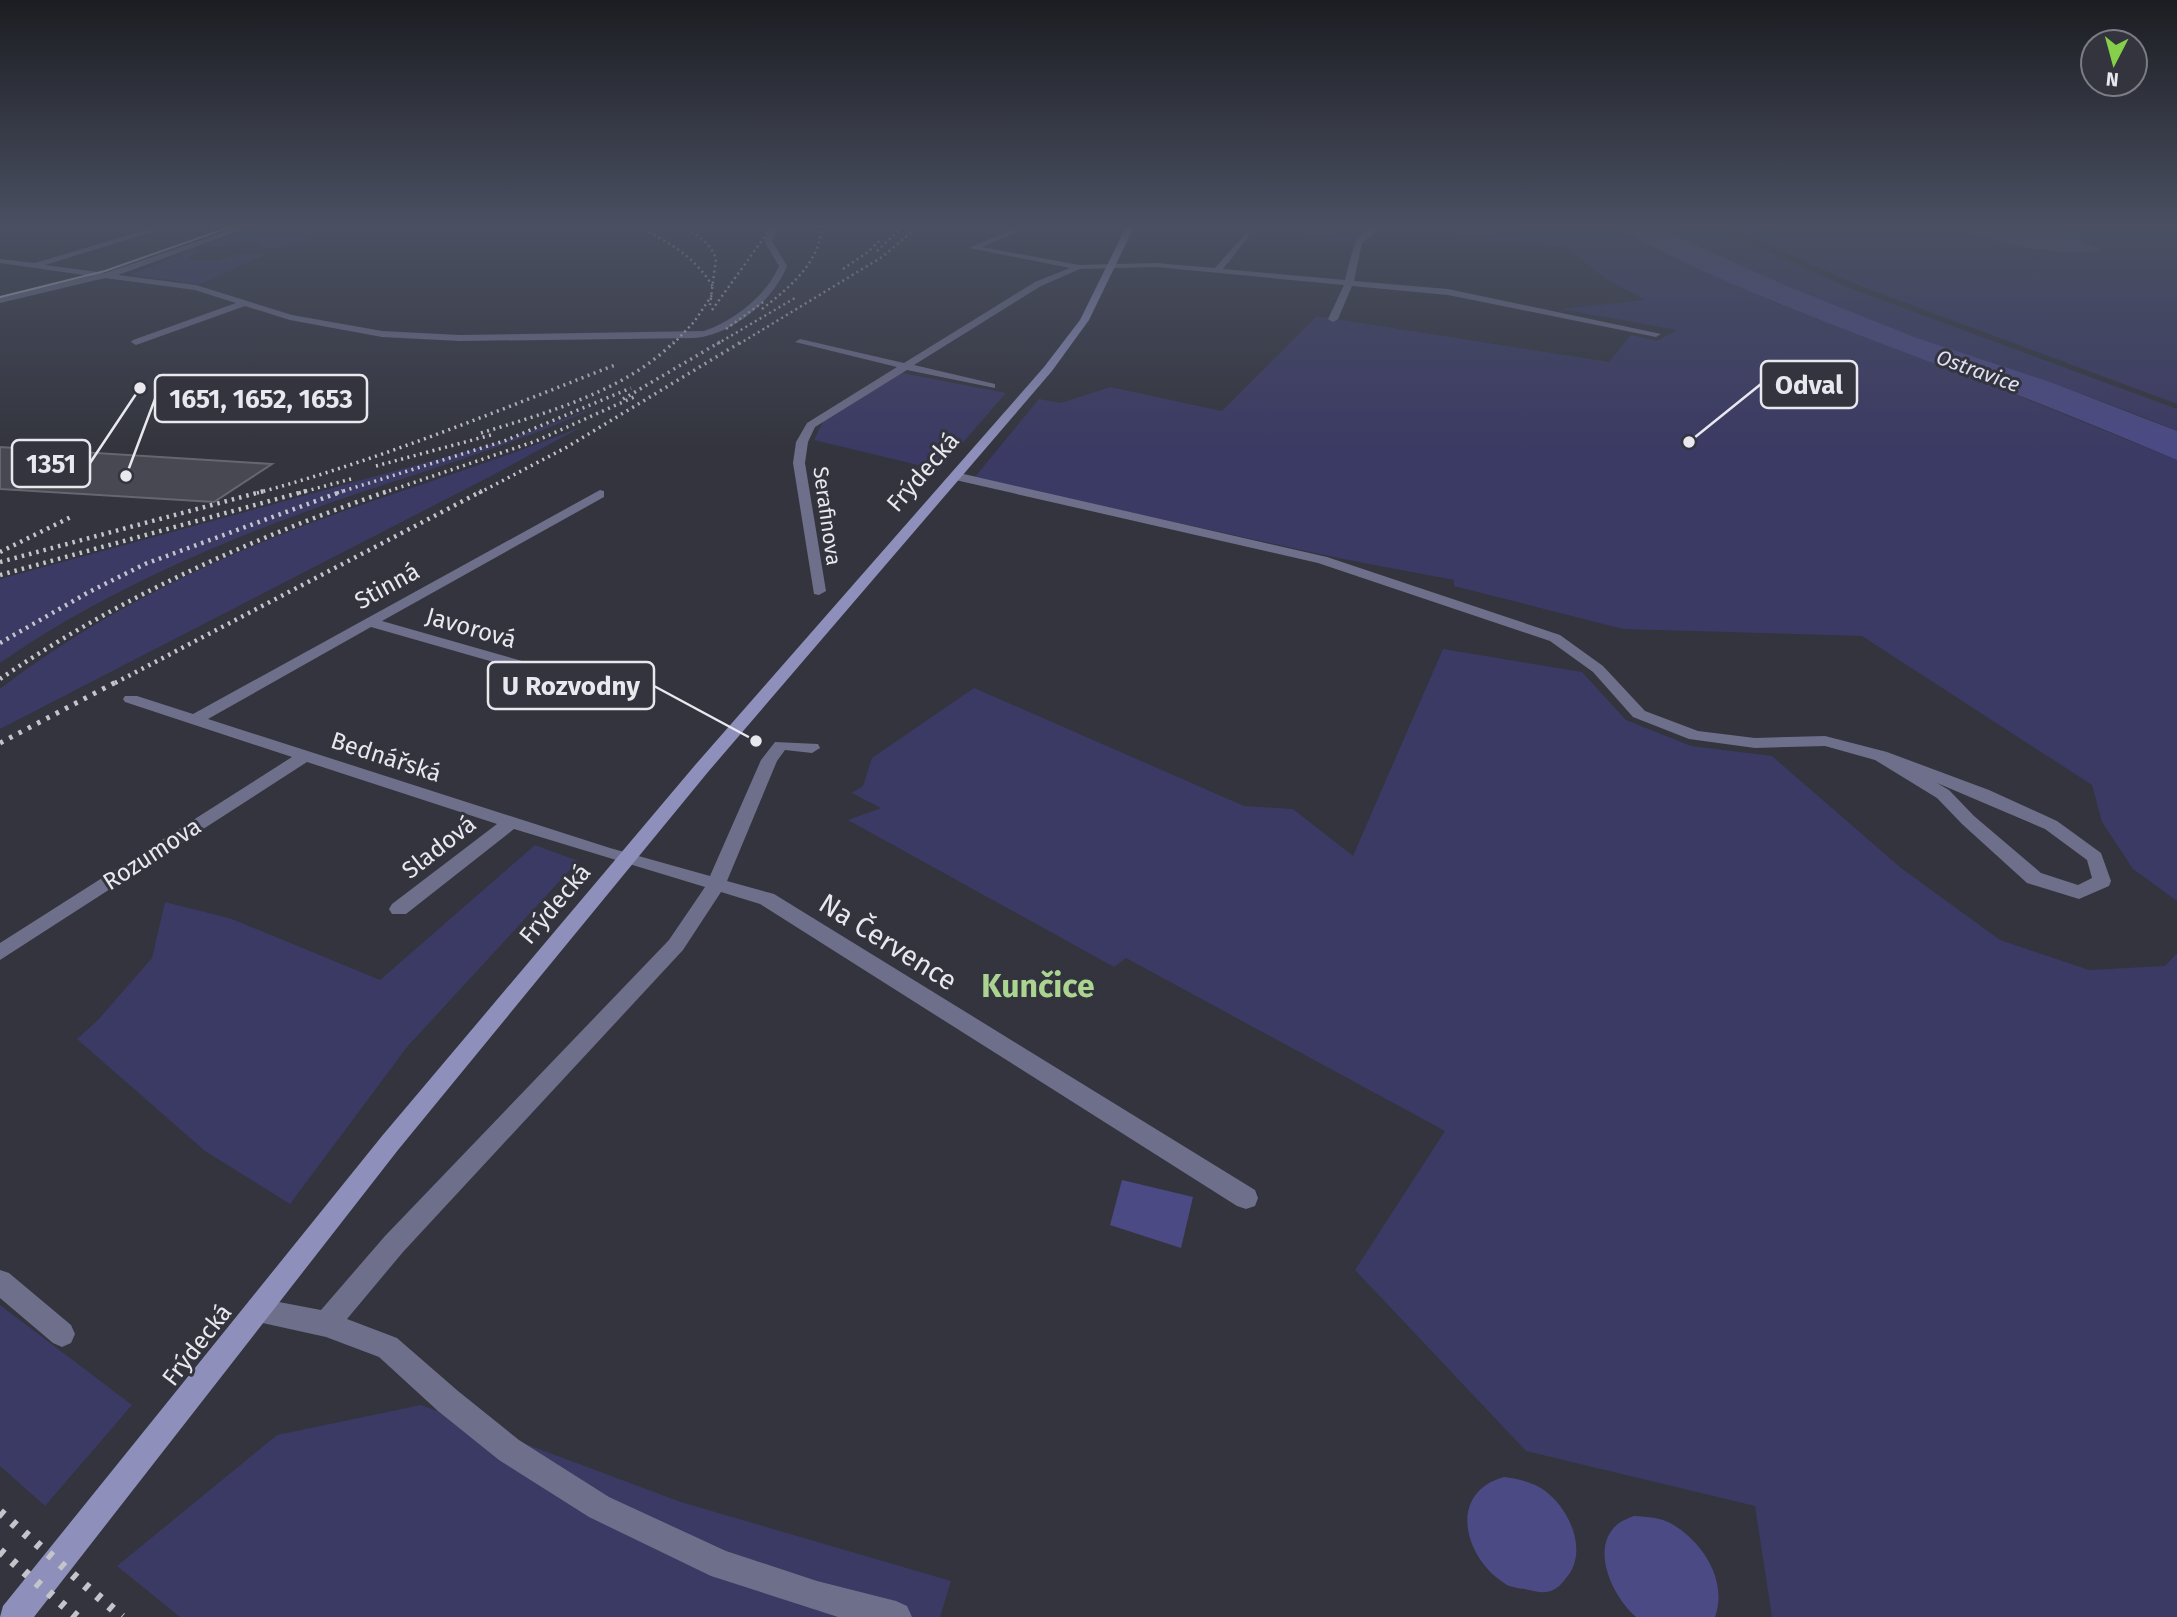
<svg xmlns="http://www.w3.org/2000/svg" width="2177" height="1617" viewBox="0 0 2177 1617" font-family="'Fira Sans',sans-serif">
  <rect width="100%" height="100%" fill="#33343d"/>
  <path fill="#3b3a64" d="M260,225H332L281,248L255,249L262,243L256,241L201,247Z
    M1236,225L1357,227L1354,225H1374L1354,243L1318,235Z
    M1383,225H1610L1652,248L1778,304L1977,379L2177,460V901L2133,869L2102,822L2092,785L1862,636L1623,629L1454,586V580L1343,559L974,478L1039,399L1061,403L1110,387L1222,411L1317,316L1609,362L1631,335L1657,341L1677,330L1561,309L1645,300L1606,279L1565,247Z
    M1651,225H1710L1847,287L2177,409V431C2092,395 2003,368 1916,338C1826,306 1738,265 1651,225Z
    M1722,225H1943L2041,250L2064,253L2100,250L2054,225H2177V404L1863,287Z
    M194,249H202L187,259L218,261L236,255L267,254L200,284L130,275Z
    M902,373L1006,393L939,470L814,440L824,420Z
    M599,406C510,447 416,473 324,505C212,545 98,595 0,663V579L504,441Z
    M583,426L491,476L0,729V689C101,611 219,556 338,513C420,484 503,459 583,426Z
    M1443,649L1582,672L1626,720L1691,746L1772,756L1901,868L2000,940L2089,970L2165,966L2177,953V1617H1772L1755,1506L1526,1451L1355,1270L1445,1131L1126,958L1114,967L848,820L881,808L852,793L863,786L872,758L974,688L1244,806L1293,809L1353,856Z
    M535,845L578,861L407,1047L290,1204L205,1151L77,1039L98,1020L152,958L165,902L232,919L380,980Z
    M0,1305L132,1405L45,1506L0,1466Z
    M421,1405L681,1502L951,1581L940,1617H180L117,1566L277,1435Z"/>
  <path fill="#4c4a85" d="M1610,225H1651L1782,284L1914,337L2050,382L2177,431V460C2110,432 2043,404 1976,379C1852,332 1726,288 1610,225Z
    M1943,225H2052L2101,250C2052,259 1989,240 1943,225Z
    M1122,1180L1193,1197L1181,1248L1110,1225Z
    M1504,1477C1518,1479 1533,1482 1544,1490C1570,1509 1589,1552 1566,1578C1563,1582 1559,1587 1555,1589C1546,1594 1538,1592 1529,1590C1521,1588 1510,1588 1504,1583C1464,1557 1447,1493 1504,1477Z
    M1634,1516C1647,1517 1660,1517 1672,1524C1703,1542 1728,1581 1715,1617H1636C1613,1597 1588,1547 1619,1523C1623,1520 1629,1518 1634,1516Z"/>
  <path fill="#484852" stroke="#656670" stroke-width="2" d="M0,447L272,464L214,502L0,489Z"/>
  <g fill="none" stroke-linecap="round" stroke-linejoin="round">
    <path fill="#6e6f8a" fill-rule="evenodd" d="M0,225H8L0,228Z
      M163,225H174L45,265L105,273L245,225H255L118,275L196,285L292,315L382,331L460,335L704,331C734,321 767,295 779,266L764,241L772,225H780L772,241L787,266C773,301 732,335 694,338L460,341L382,337L290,320L245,306L136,345L131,342L133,340L236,303L195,290L105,278L0,303V297L91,276L0,263V259L35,263Z
      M1023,225H1033L982,247L1079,265L1156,263L1215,268L1246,233L1250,235L1223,269L1345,280C1351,258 1354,225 1384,225L1362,243L1354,281L1448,289L1661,334L1656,337L1448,295L1352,286L1338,319L1333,322L1328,319L1344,285L1156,267L1080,269L1041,286L914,365L995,384V388L907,370L815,427L808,442L805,463L826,591L819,595L814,594L793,463L796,442L807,423L897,367L795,342L800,339L904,363L1035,282L1070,268L969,248Z
      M955,472L1327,557L1560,635L1603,666L1645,711L1698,731L1755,738L1825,736L1887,752L1989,790L2057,821L2101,853L2111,881L2109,886L2079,899L2027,883L1962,824L1937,798L1875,760L1825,746L1755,748L1689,739L1633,717L1593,672L1550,641L1318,563L951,479V473ZM1937,783L2045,829L2087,860L2092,878L2078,885L2041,873L1974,816L1949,790Z
      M600,490L604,491V497L382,621L648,697L650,700L648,703H636L371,627L208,719L610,848L710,876L761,760L775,742L818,744L820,748L812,753L785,750L777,761L727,881L774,894L1255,1190L1258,1198L1255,1206L1246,1209L1237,1206L760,904L721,892L683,950L403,1252L347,1319L397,1338L458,1391L519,1440L609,1497L726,1551L817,1581L896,1601L907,1606L912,1617H838L711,1576L589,1517L499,1460L438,1411L379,1357L326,1337L258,1322L249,1319L245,1310L249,1301L258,1298L321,1310L385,1236L669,940L705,887L514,829L406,914H392L389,909L392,904L497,824L307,762L0,960V943L292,757L125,702L123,699L125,696H137L193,714Z
      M0,1270L9,1273L71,1325L75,1334L71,1343L62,1347L53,1343L0,1298Z"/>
    <path fill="#8e8fba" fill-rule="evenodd" d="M1127,225H1135L1089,320L1052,371L708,772L398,1150L34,1617H0L3,1606L382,1136L696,764L1044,367L1080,320Z"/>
    <path stroke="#c4c4cb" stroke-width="2" d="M0,297L105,271L236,225"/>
    <path stroke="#c4c4cb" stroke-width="2.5" stroke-dasharray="2 3.5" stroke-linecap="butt" d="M634,225C666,240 695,256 713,287
      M676,225C694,232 709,240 716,259L710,305
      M877,251L904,225
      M843,269L868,252L881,239
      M762,309C790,287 820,263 822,225
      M712,310L773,225
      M726,329L766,300
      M673,344L694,322L712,295
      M717,344L795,298
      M739,344L882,257L920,225"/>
    <path stroke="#c4c4cb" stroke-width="3.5" stroke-dasharray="2 4.5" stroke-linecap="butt" d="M623,399L720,342
      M481,433C546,413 625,391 674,342
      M376,466L491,435
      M257,493C380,460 497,411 615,365
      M299,493L351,479
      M337,493L504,441L631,388
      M383,493L536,441L634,397
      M479,493L567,447L741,342"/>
    <path stroke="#c4c4cb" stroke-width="4.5" stroke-dasharray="2.5 5" stroke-linecap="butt" d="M0,552L73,516
      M0,562L264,491
      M0,575L306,491
      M0,643L89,592L145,564L343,491
      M0,679C120,597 250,539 388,491
      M115,683L482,491"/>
    <path stroke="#c4c4cb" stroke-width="5" stroke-dasharray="3.5 7" stroke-linecap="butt" d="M0,743L118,681"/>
    <path stroke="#c4c4cb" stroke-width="9" stroke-dasharray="5 11" stroke-linecap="butt" d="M0,1512L122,1617
      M0,1551L77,1617"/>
  </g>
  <linearGradient id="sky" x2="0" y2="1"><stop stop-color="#1c1d22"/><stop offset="0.5" stop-color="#4a5062"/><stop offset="1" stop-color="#4a5062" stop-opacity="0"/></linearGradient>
  <rect width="2177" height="451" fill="url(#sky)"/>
  <g text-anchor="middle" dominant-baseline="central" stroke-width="6" stroke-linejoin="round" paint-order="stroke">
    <g font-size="21" font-style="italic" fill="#dedff2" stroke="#33343d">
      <text transform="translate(1978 371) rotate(20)">Ostravice</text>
    </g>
    <g font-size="21" fill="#e8e8ee" stroke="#33343d">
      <text transform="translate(827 516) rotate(82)">Serafinova</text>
    </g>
    <g font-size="24" fill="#e8e8ee" stroke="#33343d">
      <text transform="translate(923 472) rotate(-49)">Frýdecká</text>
      <text transform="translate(387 586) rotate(-29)">Stinná</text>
      <text transform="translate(471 628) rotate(16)">Javorová</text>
      <text transform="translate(386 757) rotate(18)">Bednářská</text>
      <text transform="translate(439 847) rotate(-38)">Sladová</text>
      <text transform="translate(152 854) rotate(-33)">Rozumova</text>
      <text transform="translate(555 904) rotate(-50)">Frýdecká</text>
      <text transform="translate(197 1345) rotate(-52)">Frýdecká</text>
    </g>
    <g font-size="28" fill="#e8e8ee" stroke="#33343d">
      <text transform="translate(888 942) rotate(32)">Na Července</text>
    </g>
    <g font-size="32" font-weight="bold" fill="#abd491" stroke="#33343d">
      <text x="1038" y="986">Kunčice</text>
    </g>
  </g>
  <path fill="none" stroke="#e8e8ee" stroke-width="2.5" d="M1689 442L1761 384M126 476L155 399M140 388L90 463M756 741L654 686"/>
  <g fill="#e8e8ee" stroke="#33343d" stroke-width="2.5">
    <circle cx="1689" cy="442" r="7"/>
    <circle cx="126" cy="476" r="7"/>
    <circle cx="140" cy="388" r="7"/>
    <circle cx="756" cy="741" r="7"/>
  </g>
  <g fill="#33343d" stroke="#e8e8ee" stroke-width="2.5">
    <rect x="1761" y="361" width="96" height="47" rx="7"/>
    <rect x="155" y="375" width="212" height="47" rx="7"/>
    <rect x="12" y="440" width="78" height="47" rx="7"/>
    <rect x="488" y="662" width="166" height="47" rx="7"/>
  </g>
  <g font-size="26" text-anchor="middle" font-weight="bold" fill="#e8e8ee">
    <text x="1809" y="394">Odval</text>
    <text x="261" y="408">1651, 1652, 1653</text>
    <text x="51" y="473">1351</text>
    <text x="571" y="695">U Rozvodny</text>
  </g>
  <g transform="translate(2114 63) rotate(186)"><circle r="33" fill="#33343d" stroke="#7b7c84" stroke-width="2"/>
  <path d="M0-5L12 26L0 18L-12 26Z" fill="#86cf4b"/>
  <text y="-10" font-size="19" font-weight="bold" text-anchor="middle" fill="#e8e8ee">N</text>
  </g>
</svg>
